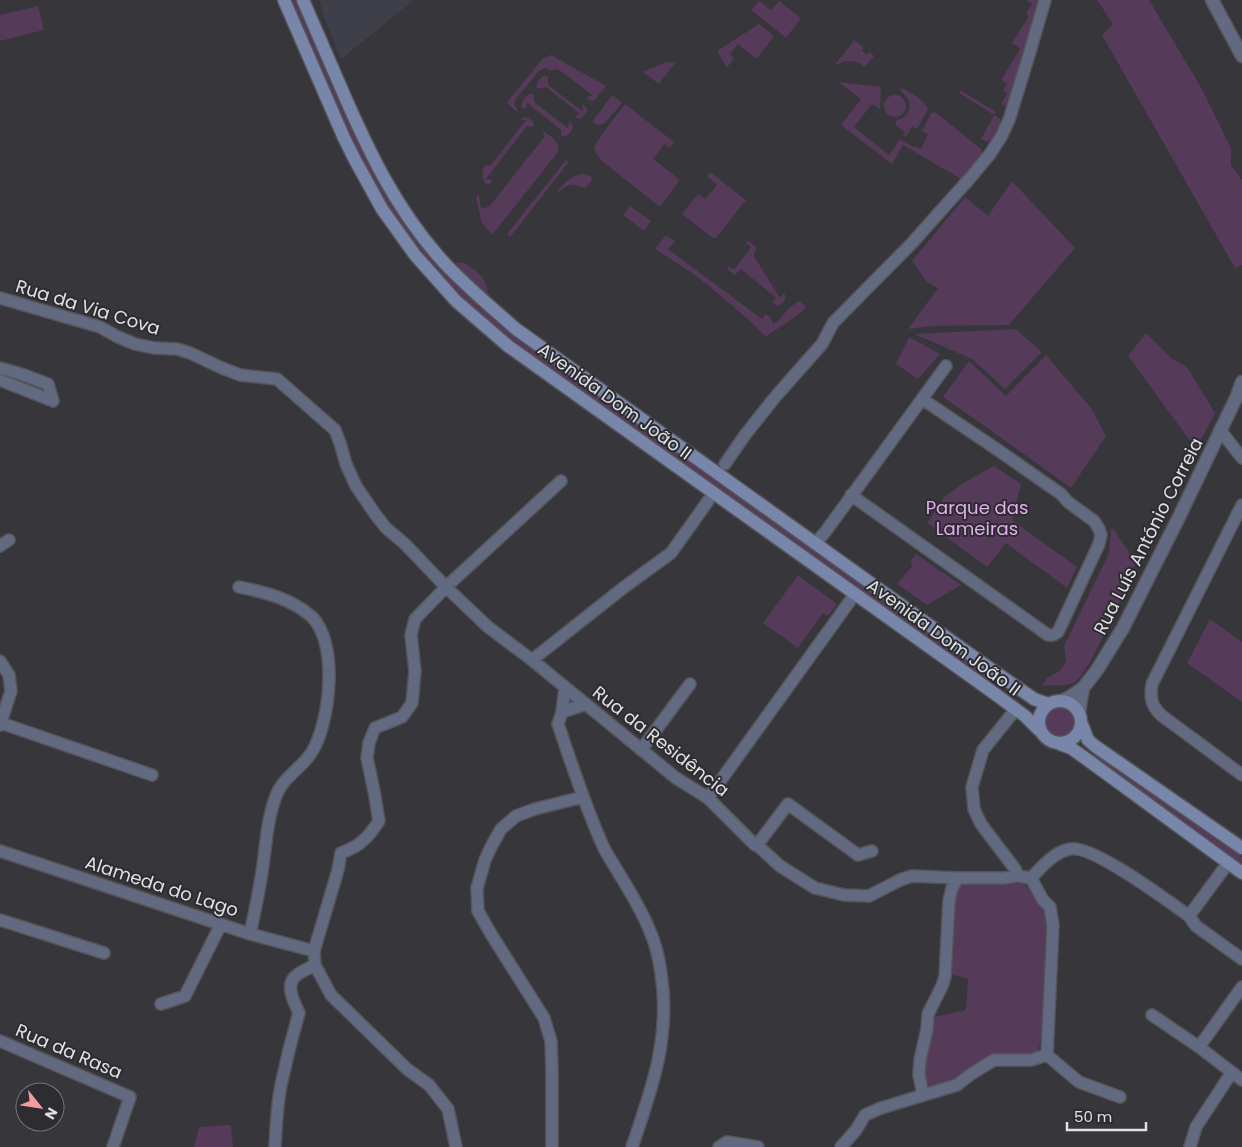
<svg xmlns="http://www.w3.org/2000/svg" width="1242" height="1147" viewBox="0 0 1242 1147" font-family="Poppins,sans-serif">
  <rect width="100%" height="100%" fill="#36363b"/>
  <path fill="#3f3f4a" d="M319,0H414L341,59L325,20Z"/>
  <path fill="#553a59" d="M290,0H298L362,148L441,266L994,678L990,684L506,337L459,296L435,272L397,223L356,152Z
    M1026,0H1040L1009,101L1007,105L1004,106L1001,104L1007,94L1003,91L1007,84L1001,80L1020,49L1012,43L1029,16L1026,13L1032,4Z
    M1097,0H1149L1202,89L1231,148V165L1242,180V265L1235,268L1102,35L1113,24Z
    M759,1L771,10L779,1L801,18L786,38L751,10Z
    M38,6L44,30L0,41V15Z
    M759,24L774,36L757,59L738,44L730,54L734,58L727,68L717,51Z
    M854,40L864,48L862,51L867,55L870,52L874,56L865,67C853,59 849,60 835,65Z
    M551,55L606,86L595,100L591,101L586,98L592,95L558,69L551,71L545,68L540,70L515,100L514,105L517,109V112L508,104V101L543,58Z
    M667,62L675,63L659,84L643,72Z
    M545,75L548,77V85L582,111L583,104L588,110L584,115L580,119H578L575,116L580,114L546,87L538,89L536,87C537,82 540,77 545,75Z
    M838,82L881,87L880,109L872,104L854,127L889,155L900,139L914,147L915,146L921,149L928,134L922,131L931,113L935,112L981,149L982,154L961,179L903,145L892,164L841,125L861,99Z
    M900,88C908,89 924,101 928,108L927,111L917,129L912,126L906,137L903,135L905,132L895,125L897,120C912,117 914,100 901,92Z
    M960,90L996,112L994,115L1000,119L1001,122L992,139L986,142L981,139L994,115L959,93Z
    M529,94H533L534,95V102L568,128L569,122L573,126C572,131 569,135 564,137L561,135V130L527,103L526,109L523,108L521,106L524,98Z
    M884 106a11 11 0 1 1 22 0a11 11 0 1 1-22 0Z
    M612,95L622,103L605,123C600,126 597,125 592,122Z
    M625,104L674,142L670,148L664,144L653,159L680,180L660,207L602,161L596,153L594,147L603,133Z
    M524,117C529,118 532,120 534,124L533,127L527,126L486,179L492,180L490,184L487,185C481,180 482,173 484,166L491,165L526,120H521V118Z
    M543,131C551,137 560,140 558,152L492,235L481,221L476,196L479,195L481,208L489,207L544,137Z
    M566,160L569,162L510,237L507,234Z
    M710,172L746,200L716,238L714,239L682,214L698,194L705,199L717,185L707,176Z
    M582,174L588,175L593,178L586,188C572,186 572,180 559,192L558,191C564,182 571,176 582,174Z
    M1012,181L1075,248L1009,325L932,326L908,329L938,288L927,282L912,261L965,197L988,216Z
    M630,206L651,221L644,231L623,215Z
    M666,235L675,241L668,249L762,319L766,314L770,317L773,324L777,322L790,307L799,301L806,307C794,320 780,326 766,337L750,321L709,286L692,273L655,249Z
    M748,241L756,247L754,256L780,298L784,293L786,297L783,303L778,306L772,303L776,298L741,269L735,275L727,269L728,266L734,270L751,247L746,243Z
    M459,262C473,265 491,280 487,296L469,280L455,263Z
    M1016,329L1042,352L1005,389L972,359L914,334Z
    M1146,333L1171,358L1187,367L1215,413L1196,449L1128,356Z
    M909,337L940,354L918,379L896,364Z
    M1046,355L1091,408L1106,436L1071,488L986,427L943,397L969,361L1006,396Z
    M994,466L1021,484L1012,520L1077,567L1067,588L1006,543L987,567L927,523L944,497L965,482Z
    M1113,528L1136,563L1127,580L1132,584C1128,593 1122,598 1117,606C1109,622 1087,676 1073,683C1067,686 1049,685 1042,686L1047,678L1060,671L1066,661L1064,646L1109,553L1111,529Z
    M916,554L961,585L927,605L897,584L913,565L910,562Z
    M798,575L837,604L828,616L823,613L798,648L763,623Z
    M1210,619L1242,642V702L1187,663Z
    M1057,706L1066,708L1076,718C1075,760 1019,724 1057,706Z
    M1097,752L1242,857V867L1092,758Z
    M966,881L1024,884L1033,891L1043,906L1048,924L1043,1021L1039,1049L1034,1054L1026,1056L999,1054L986,1057L968,1072L940,1086L932,1087L925,1085L921,1075L930,1018L966,1010L968,979L947,973L948,960L953,956L954,946L950,943L956,894L960,885Z
    M231,1125L233,1147H194L199,1127Z"/>
  <g fill="none" stroke-linecap="round" stroke-linejoin="round">
    <g stroke="#555559" stroke-width="14">
      <path id="minor" d="M0,298L100,327L118,337L135,344L154,348L177,349L190,353L222,368L240,375L277,379L335,430L340,443L346,464L356,486L375,514L386,528L405,544L446,587L488,627L532,660L676,778L708,798L755,845H757L780,866L815,888L844,895L869,896L900,880L912,876L958,878H1004L1018,876L1031,878
        M0,368L24,375L48,384L53,401L0,380
        M1220,430L1242,458
        M725,464L745,435L776,396L822,344L833,323L912,243L971,177L990,154L1001,137L1009,120L1029,55L1045,0
        M851,495L1048,635H1053L1058,632L1099,544L1101,535L1099,529L1094,521L1068,502L1061,494L995,448L922,399
        M1242,505L1152,684C1150,698 1151,705 1161,715L1242,775
        M815,544L826,531L946,366
        M0,546L9,540
        M239,587C265,592 292,599 312,617C339,644 330,722 312,752C302,768 283,777 276,796C266,822 266,850 261,878C258,897 254,915 250,934
        M532,660L623,588L671,553L708,501
        M0,661L9,675L11,691L0,725
        M565,687L562,712L558,724C572,765 585,806 603,846C607,855 613,863 618,872C629,890 641,909 649,929C655,942 659,958 661,973C671,1036 652,1089 632,1147
        M1016,709L983,750L972,787L974,809L981,824L1015,869L1018,876
        M562,712L586,704
        M1,723L152,775
        M641,750L690,684
        M708,798L855,594
        M757,845L788,804L858,855L872,851
        M0,851L250,934L314,951
        M1031,878L1043,900L1050,907L1053,925L1047,1055L1079,1082L1120,1097
        M1031,878C1042,867 1054,852 1070,849C1092,844 1169,902 1189,916L1196,926L1242,959
        M1189,916L1228,863
        M0,920L104,953
        M1242,987L1199,1047L1242,1080
        M161,1004L185,996L221,924
        M1152,1015L1199,1047
        M0,1041L130,1097L113,1147
        M923,1095L919,1075L920,1060L927,1029L928,1014L942,986L945,977L949,901L952,888L958,878
        M275,1147C276,1126 277,1105 281,1085C286,1061 292,1037 299,1013C294,1002 284,984 297,975C302,971 309,968 315,965
        M456,1147L448,1109L429,1085L407,1069L331,995L315,965L314,951L338,870L341,853C360,846 368,838 379,821L374,791L367,758L369,743L375,728L402,717L412,703L415,671L411,635L415,619L446,587L561,481
        M552,1147V1069L551,1041L544,1018L491,934L478,911L477,888L485,860L491,847L501,829L516,816L535,809L583,797
        M719,1147L727,1142L758,1147
        M841,1147L856,1130L865,1115L881,1108L957,1085L971,1074L994,1060H1031L1047,1055
        M1190,1147L1196,1127L1232,1072"/>
    </g>
    <g stroke="#555559" stroke-width="15">
      <path id="tertiary" d="M1212,0L1242,56
        M1061,701L1070,697L1083,688L1097,670L1123,628L1179,517L1237,396L1242,382
        M1079,712L1083,688"/>
    </g>
    <g stroke="#555559" stroke-width="15">
      <path id="secondary" d="M284,0L344,138L355,160L382,209L415,255L456,301L508,346L991,691L1025,716L1039,730
        M303,0C316,30 329,60 342,90C368,150 395,207 439,257C462,283 490,306 516,329L985,665L1034,699L1048,704
        M1039 722a21 21 0 1 1 42 0a21 21 0 1 1-42 0Z
        M1081,722L1088,740L1095,746L1242,848
        M1060,744L1071,748L1085,758L1242,873"/>
    </g>
    <use href="#minor" stroke="#616a80" stroke-width="11"/>
    <use href="#tertiary" stroke="#616a80" stroke-width="12"/>
    <use href="#secondary" stroke="#7887a9" stroke-width="12"/>
  </g>
  <g text-anchor="middle" dominant-baseline="central" stroke-width="4" stroke-linejoin="round" paint-order="stroke">
    <g font-size="18" fill="#e1e1e4" stroke="#2c2c31">
      <text transform="translate(88 307) rotate(17)">Rua da Via Cova</text>
      <text transform="translate(615 401) rotate(36)">Avenida Dom João II</text>
      <text transform="translate(1148 536) rotate(-63)">Rua Luís António Correia</text>
      <text transform="translate(944 637) rotate(36)">Avenida Dom João II</text>
      <text transform="translate(661 741) rotate(38)">Rua da Residência</text>
      <text transform="translate(162 886) rotate(18)">Alameda do Lago</text>
      <text transform="translate(69 1051) rotate(23)">Rua da Rasa</text>
    </g>
    <g font-size="18" fill="#e6acef" stroke="#2c2c31">
      <text x="977" y="507">Parque das<tspan x="977" dy="21">Lameiras</tspan></text>
    </g>
  </g>
  <g transform="translate(40 1107) rotate(120)"><circle r="24" fill="#2c2c31" stroke="#747479"/>
  <path d="M0-4L9 19L0 12L-9 19Z" fill="#f49b9f"/>
  <text y="-8" font-size="14" font-weight="bold" text-anchor="middle" fill="#e1e1e4">N</text>
  </g>
  <path d="M1067 1122v8h79v-8" fill="none" stroke="#e1e1e4" stroke-width="2.5"/>
  <text x="1074" y="1122" font-size="15" fill="#e1e1e4" stroke="#2c2c31" stroke-width="4" paint-order="stroke">50 m</text>
</svg>
